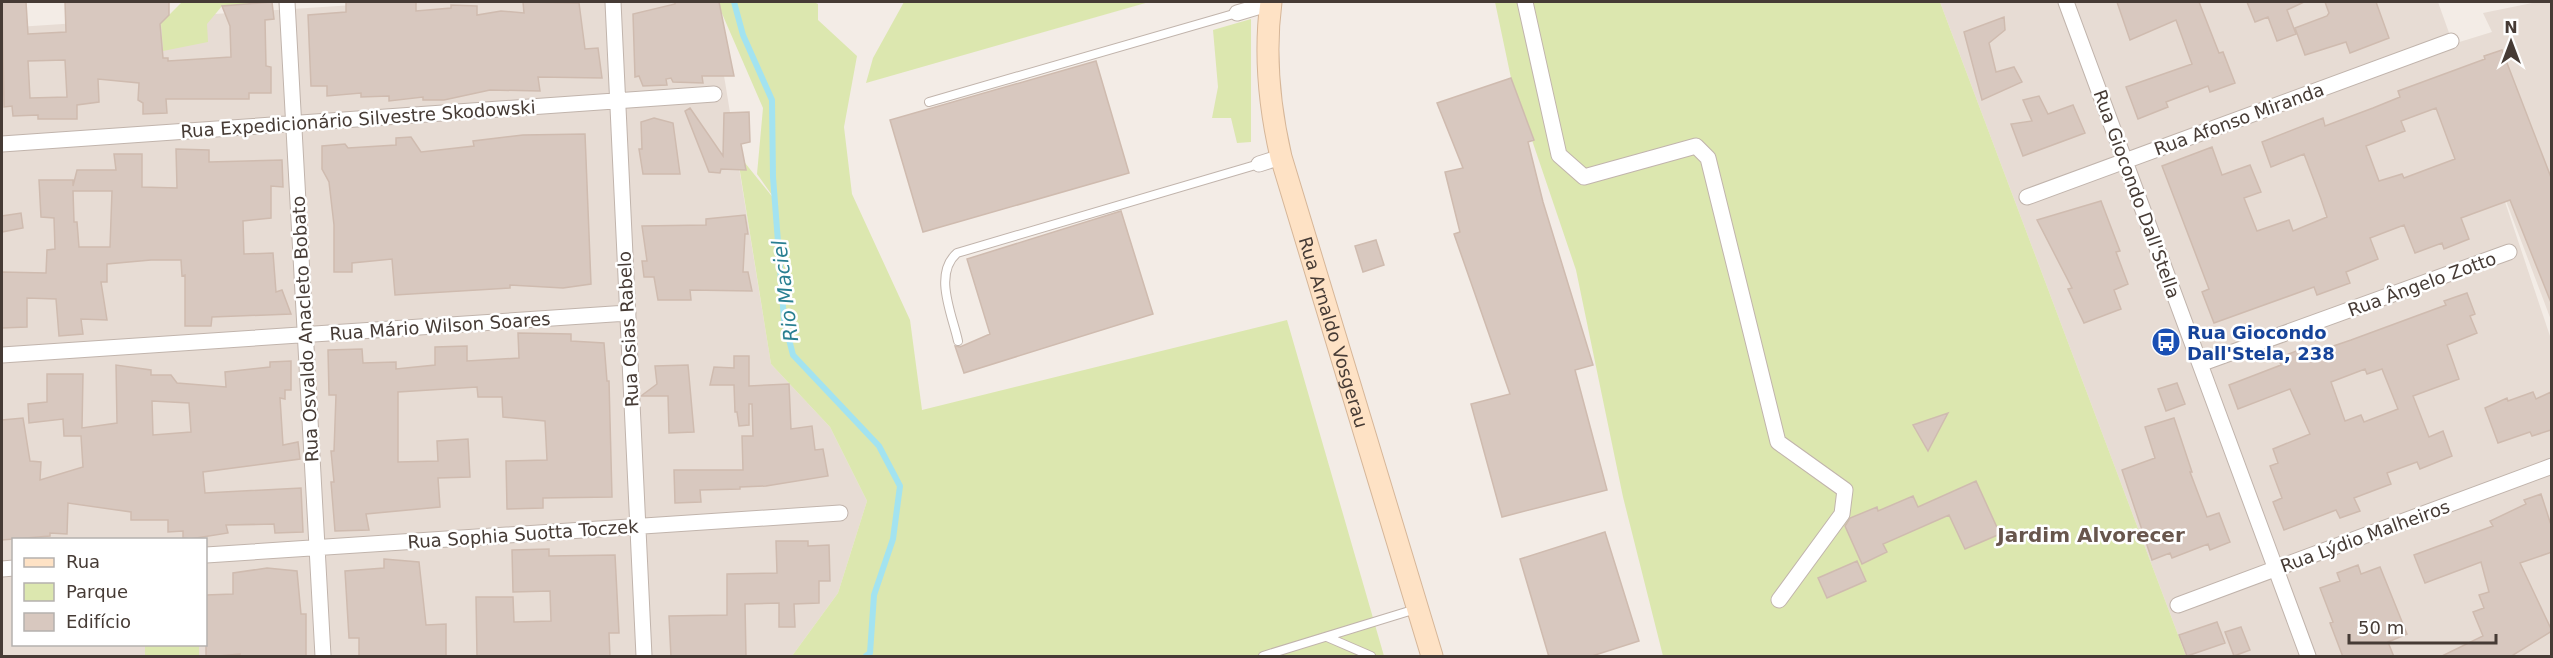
<svg xmlns="http://www.w3.org/2000/svg" width="2553" height="658" viewBox="0 0 2553 658" font-family="'DejaVu Sans',sans-serif">
  <rect width="100%" height="100%" fill="#f3ece6"/>
  <path fill="#e7dcd4" fill-rule="evenodd" d="M399,2H712L771,364L830,427L867,501L838,593L792,656H2V28ZM14,540H206V644H14Z
    M1940,2H2438L2453,44L2492,32L2483,13L2537,2H2551V320L2494,169L2551,339V656H2186Z"/>
  <path fill="#dce7af" d="M182,2H277L222,6L207,24L208,42L163,51L161,23Z
    M717,2H814L818,4V20L857,56L844,127L852,194L910,320L922,410L1287,320L1384,656H792L838,593L867,501L830,427L771,364L737,153L779,205L757,174L763,108Z
    M904,2H1149L866,83L873,58Z
    M1495,2H1940L2186,656H1663L1623,497L1576,270L1511,78Z
    M1251,19V142L1237,143L1231,118H1212L1218,87L1213,30Z
    M145,645H199V656H145Z"/>
  <g fill="none" stroke-linecap="round" stroke-linejoin="round">
    <path stroke="#a3e3f0" stroke-width="6" d="M734,2L743,35L772,100L773,177L784,320L793,355L879,446L900,486L893,539L874,595L870,653L866,656"/>
  </g>
  <path fill="#d8c8bf" stroke="#cfbbaf" stroke-width="1.5" fill-rule="evenodd" d="M2,2H26L28,34L66,32L65,2H169V15L160,24L163,58H168V61L231,57L230,26L222,6L272,2L274,19L265,20L266,66L271,67V93H249V99H166L167,113L143,114V103L138,100L139,83L98,79L99,102L77,105V119H38V115L13,116L12,106L4,107ZM65,60L67,97L30,98L28,61Z
    M346,2H416V11L451,8V5L477,6V15L501,11L524,13L523,2L579,3L585,49L598,48L602,78L538,77L540,91L490,90L444,100H423V97L389,101V96L361,97V93L327,96V86H311L308,15L346,12Z
    M675,2H719L734,76H702L703,83L673,82L671,78L666,79L667,85L643,86L639,76L635,77L633,14L675,4Z
    M2117,2H2199L2219,53L2223,52L2235,83L2210,92L2208,86L2166,102L2168,107L2138,119L2126,87L2192,64L2176,20L2130,40Z
    M2247,2H2304L2287,10L2296,34L2277,41L2268,17L2255,22Z
    M2325,2H2376L2389,38L2350,53L2346,42L2305,55L2295,28L2327,16L2329,13Z
    M2004,17L2005,30L1989,43L1996,72L2014,67L2022,82L1982,100L1964,32Z
    M2502,50L2552,180V305L2510,200L2461,218L2469,239L2444,249L2442,243L2415,253L2404,225L2370,238L2378,259L2346,272L2350,283L2317,295L2314,287L2214,323L2202,292L2209,289L2162,166L2212,147L2222,175L2250,165L2261,192L2244,198L2257,231L2289,220L2293,231L2327,217L2321,199L2304,154L2271,167L2262,142L2323,118L2325,126L2373,108L2400,97L2398,91L2485,59L2484,56ZM2436,108L2455,159L2404,178L2402,174L2379,181L2366,146L2405,131L2401,121Z
    M1096,61L1129,173L923,232L890,120Z
    M1511,78L1534,140L1528,142L1543,202L1593,365L1575,370L1607,490L1502,517L1471,404L1510,394L1454,234L1460,232L1445,172L1463,168L1437,103Z
    M2039,96L2048,114L2073,105L2085,133L2023,156L2011,124L2032,121L2023,100Z
    M690,108L723,156L724,113L749,112L750,142L741,144L746,170L721,169L720,173L709,172L685,111Z
    M654,118L673,123L680,174H643L639,149H642L641,122Z
    M585,134L591,284L563,288L510,285V288L395,295L392,259L352,263V272H334V225L329,182L322,169V146L345,144L348,148L396,145V138L411,137L421,152L474,146L473,141L523,135Z
    M176,149L209,150V162L282,160L283,187L271,186V218L243,221L244,254L273,253L276,292L282,290L291,314L212,317L211,326H185V275L182,276L181,260H151L107,264V282H101L107,320L81,319L83,334L59,336L56,299L27,298V327L2,328V272L46,273L47,250L55,249L54,218L41,217L39,180H73V186L77,170H116L114,154H142V187L177,188ZM73,191H112L110,247H79L77,222H74Z
    M2101,201L2120,251L2116,252L2128,284L2114,290L2121,309L2084,323L2068,289L2072,288L2037,220Z
    M1121,211L1153,314L964,373L955,346L960,347L990,334L967,259Z
    M21,213L23,228L2,232V216Z
    M745,215L748,234H745L743,272H748L752,291L690,290L691,300H658L654,277H644L642,261H647L642,226L706,225V219Z
    M1376,240L1384,265L1363,272L1355,246Z
    M2467,293L2475,314L2470,316L2477,333L2447,345L2459,379L2413,396L2429,437L2443,431L2452,456L2420,469L2417,462L2387,473L2391,484L2354,498L2360,511L2340,518L2336,510L2284,530L2273,502L2282,498L2270,466L2278,463L2273,449L2310,434L2290,389L2238,409L2229,385L2281,365L2278,358L2299,350L2301,357L2351,340L2446,305L2444,301ZM2365,369L2367,374L2382,369L2398,409L2364,422L2361,415L2345,421L2331,382Z
    M518,333L571,334V341L604,343L607,381H609L612,497L543,498V508L507,509L506,461L547,460L545,421L503,417L502,397H478L477,387L398,392V462L438,461L437,441L468,439L470,477L438,478L440,507L366,514L369,530L335,531L331,482H334L331,451H334L336,395H329L328,350L362,349L363,363L396,362V369L435,365V347L467,346V361L519,358Z
    M734,356H749V386L789,384L791,429L812,426L815,450L823,449L828,476L766,486L740,487V489L700,490L701,502L675,503L674,470H743L742,436H753L752,404H749V425L739,426L737,412H735L734,385H710L714,367L734,368Z
    M291,361V390H285V399L280,398L283,445L298,442L300,459L203,472L205,493L301,488L303,532L275,533L274,524L226,525L228,533L190,539L183,538V531L168,532V520H131V512L68,503L67,534L50,533V536L2,540V420L23,418L30,461L41,462L40,480L83,467L81,436H64L63,419L29,423L28,404L47,402V374H83L82,428L117,423L116,365L151,370V375H171L177,383L226,387L225,372L270,367V362ZM152,401L189,403L191,432L153,435Z
    M688,365L694,432L669,433L668,396H641L657,384L655,366Z
    M2177,383L2185,404L2166,411L2158,389Z
    M2533,392L2536,399L2551,392V430L2532,436L2530,432L2498,443L2485,408L2507,398L2508,401Z
    M1948,413L1928,451L1913,425Z
    M2174,418L2192,472H2190L2207,517L2219,513L2230,542L2210,550L2208,544L2172,558L2170,553L2152,560L2122,470L2155,458L2145,427Z
    M1976,481L2000,534L1965,549L1949,515L1883,544L1887,552L1862,564L1845,526L1850,518L1877,507L1878,511L1913,496L1918,507Z
    M2541,494L2552,528V552L2520,563L2552,631L2510,657H2440L2483,636L2473,612L2484,608L2479,595L2489,592L2481,562L2425,583L2414,555L2493,526L2490,521L2526,504L2524,500Z
    M1605,532L1639,641L1589,657H1549L1520,559Z
    M776,541H808V546L829,545L830,581H819V603L794,604L795,627H779V603L745,604L746,657H671L669,616L727,615V574L777,573Z
    M549,549V556L615,555L619,633H609L610,657H477L476,597H513L514,622L551,621L550,591L513,592L512,550Z
    M384,559L419,562L426,625L446,624V657H359V638H349L345,571L384,568Z
    M1857,561L1866,581L1827,598L1818,578Z
    M2358,565L2361,574L2380,567L2407,634L2388,642L2394,657H2343L2330,623L2333,622L2320,588L2340,581L2337,573Z
    M267,568L297,571L301,614H306V657H240V654L206,657V595L233,594V573Z
    M2217,622L2225,643L2187,656L2179,635Z
    M2241,627L2250,650L2234,656L2225,632Z"/>
  <g fill="none" stroke-linecap="round" stroke-linejoin="round">
    <g stroke="#c1b4ac" stroke-width="10">
      <path id="lane" d="M929,102L1237,13
        M958,341C952,314 933,274 957,253L1259,164
        M1327,637L1371,656
        M1263,656L1416,609"/>
    </g>
    <g stroke="#c1b4ac" stroke-width="17">
      <path id="street" d="M287,2L323,656
        M613,2L644,656
        M1525,2L1559,155L1584,177L1696,146L1708,158L1778,442L1845,490L1842,514L1779,600
        M2066,2L2308,656
        M1237,13L1271,3
        M2,144L714,94
        M1259,164L1281,157
        M2027,197L2451,41
        M2,355L628,313
        M2200,364L2509,252
        M206,555L840,513
        M2,569L14,568
        M2178,605L2552,466"/>
    </g>
    <g stroke="#d6b698" stroke-width="23">
      <g id="secondary">
        <path id="s1" d="M1271,2C1264,55 1269,105 1281,157L1432,656"/>
      </g>
    </g>
    <use href="#lane" stroke="#fff" stroke-width="8"/>
    <use href="#street" stroke="#fff" stroke-width="15"/>
    <use href="#secondary" stroke="#fee2c5" stroke-width="21"/>
  </g>
  <defs>
    <g id="bus-disc" transform="scale(1.5)"><circle r="9.5" fill="#1a4fb4" stroke="#fff"/><path d="M-5-6H5V4H4V6H2V4H-2V6H-4V4H-5ZM-3.5-4V0h7V-4ZM-3.5 1.2v1.5H-2V1.2ZM2 1.2v1.5H3.5V1.2Z" fill="#fff"/></g>
  </defs>
  <g fill-rule="evenodd">
    <use href="#bus-disc" x="2166" y="342"/>
  </g>
  <g text-anchor="middle" dominant-baseline="central" stroke-width="5" stroke-linejoin="round" paint-order="stroke">
    <g font-size="18" fill="#463b35" stroke="#fff">
      <text transform="translate(358 119) rotate(-4)">Rua Expedicionário Silvestre Skodowski</text>
      <text transform="translate(2239 119) rotate(-20)">Rua Afonso Miranda</text>
      <text transform="translate(2137 194) rotate(70)">Rua Giocondo Dall'Stella</text>
      <text transform="translate(2422 284) rotate(-20)">Rua Ângelo Zotto</text>
      <text transform="translate(440 326) rotate(-4)">Rua Mário Wilson Soares</text>
      <text transform="translate(305 329) rotate(-93)">Rua Osvaldo Anacleto Bobato</text>
      <text transform="translate(628 329) rotate(-93)">Rua Osias Rabelo</text>
      <text stroke="none"><textPath href="#s1" startOffset="339">Rua Arnaldo Vosgerau</textPath></text>
      <text transform="translate(523 534) rotate(-4)">Rua Sophia Suotta Toczek</text>
      <text transform="translate(2365 536) rotate(-20)">Rua Lýdio Malheiros</text>
    </g>
    <g font-size="18" font-weight="bold" fill="#164399" stroke="#fff" text-anchor="start">
      <text x="2187" y="332">Rua Giocondo<tspan x="2187" dy="21">Dall'Stela, 238</tspan></text>
    </g>
    <g font-size="20" font-style="italic" fill="#297f91" stroke="#fff">
      <text transform="translate(785 291) rotate(-97)">Rio Maciel</text>
    </g>
    <g font-size="20" font-weight="bold" fill="#68564d" stroke="#fff">
      <text x="2091" y="535">Jardim Alvorecer</text>
    </g>
  </g>
  <rect width="2553" height="658" fill="none" stroke="#463b35" stroke-width="6"/>
  <rect x="12" y="538" width="195" height="108" fill="#ffffff" stroke="#b5b1ae" stroke-width="1.5"/>
  <rect x="24" y="558" width="30" height="9" fill="#fee2c5" stroke="#b5b1ae" stroke-width="1.5"/>
  <text x="66" y="568" font-size="18" fill="#463b35">Rua</text>
  <rect x="24" y="583" width="30" height="18" fill="#dce7af" stroke="#b5b1ae" stroke-width="1.5"/>
  <text x="66" y="598" font-size="18" fill="#463b35">Parque</text>
  <rect x="24" y="613" width="30" height="18" fill="#d8c8bf" stroke="#b5b1ae" stroke-width="1.5"/>
  <text x="66" y="628" font-size="18" fill="#463b35">Edifício</text>
  <g transform="translate(2511 42)" stroke="#ffffff" stroke-width="4.5" paint-order="stroke">
  <path d="M0-4.5L10 22L0 15L-10 22Z" fill="#463b35"/>
  <text y="-9" font-size="16" font-weight="bold" text-anchor="middle" fill="#463b35">N</text>
  </g>
  <path d="M2349 634v9h147v-9" fill="none" stroke="#463b35" stroke-width="3"/>
  <text x="2358" y="634" font-size="18" fill="#463b35" stroke="#ffffff" stroke-width="4.5" paint-order="stroke">50 m</text>
</svg>
